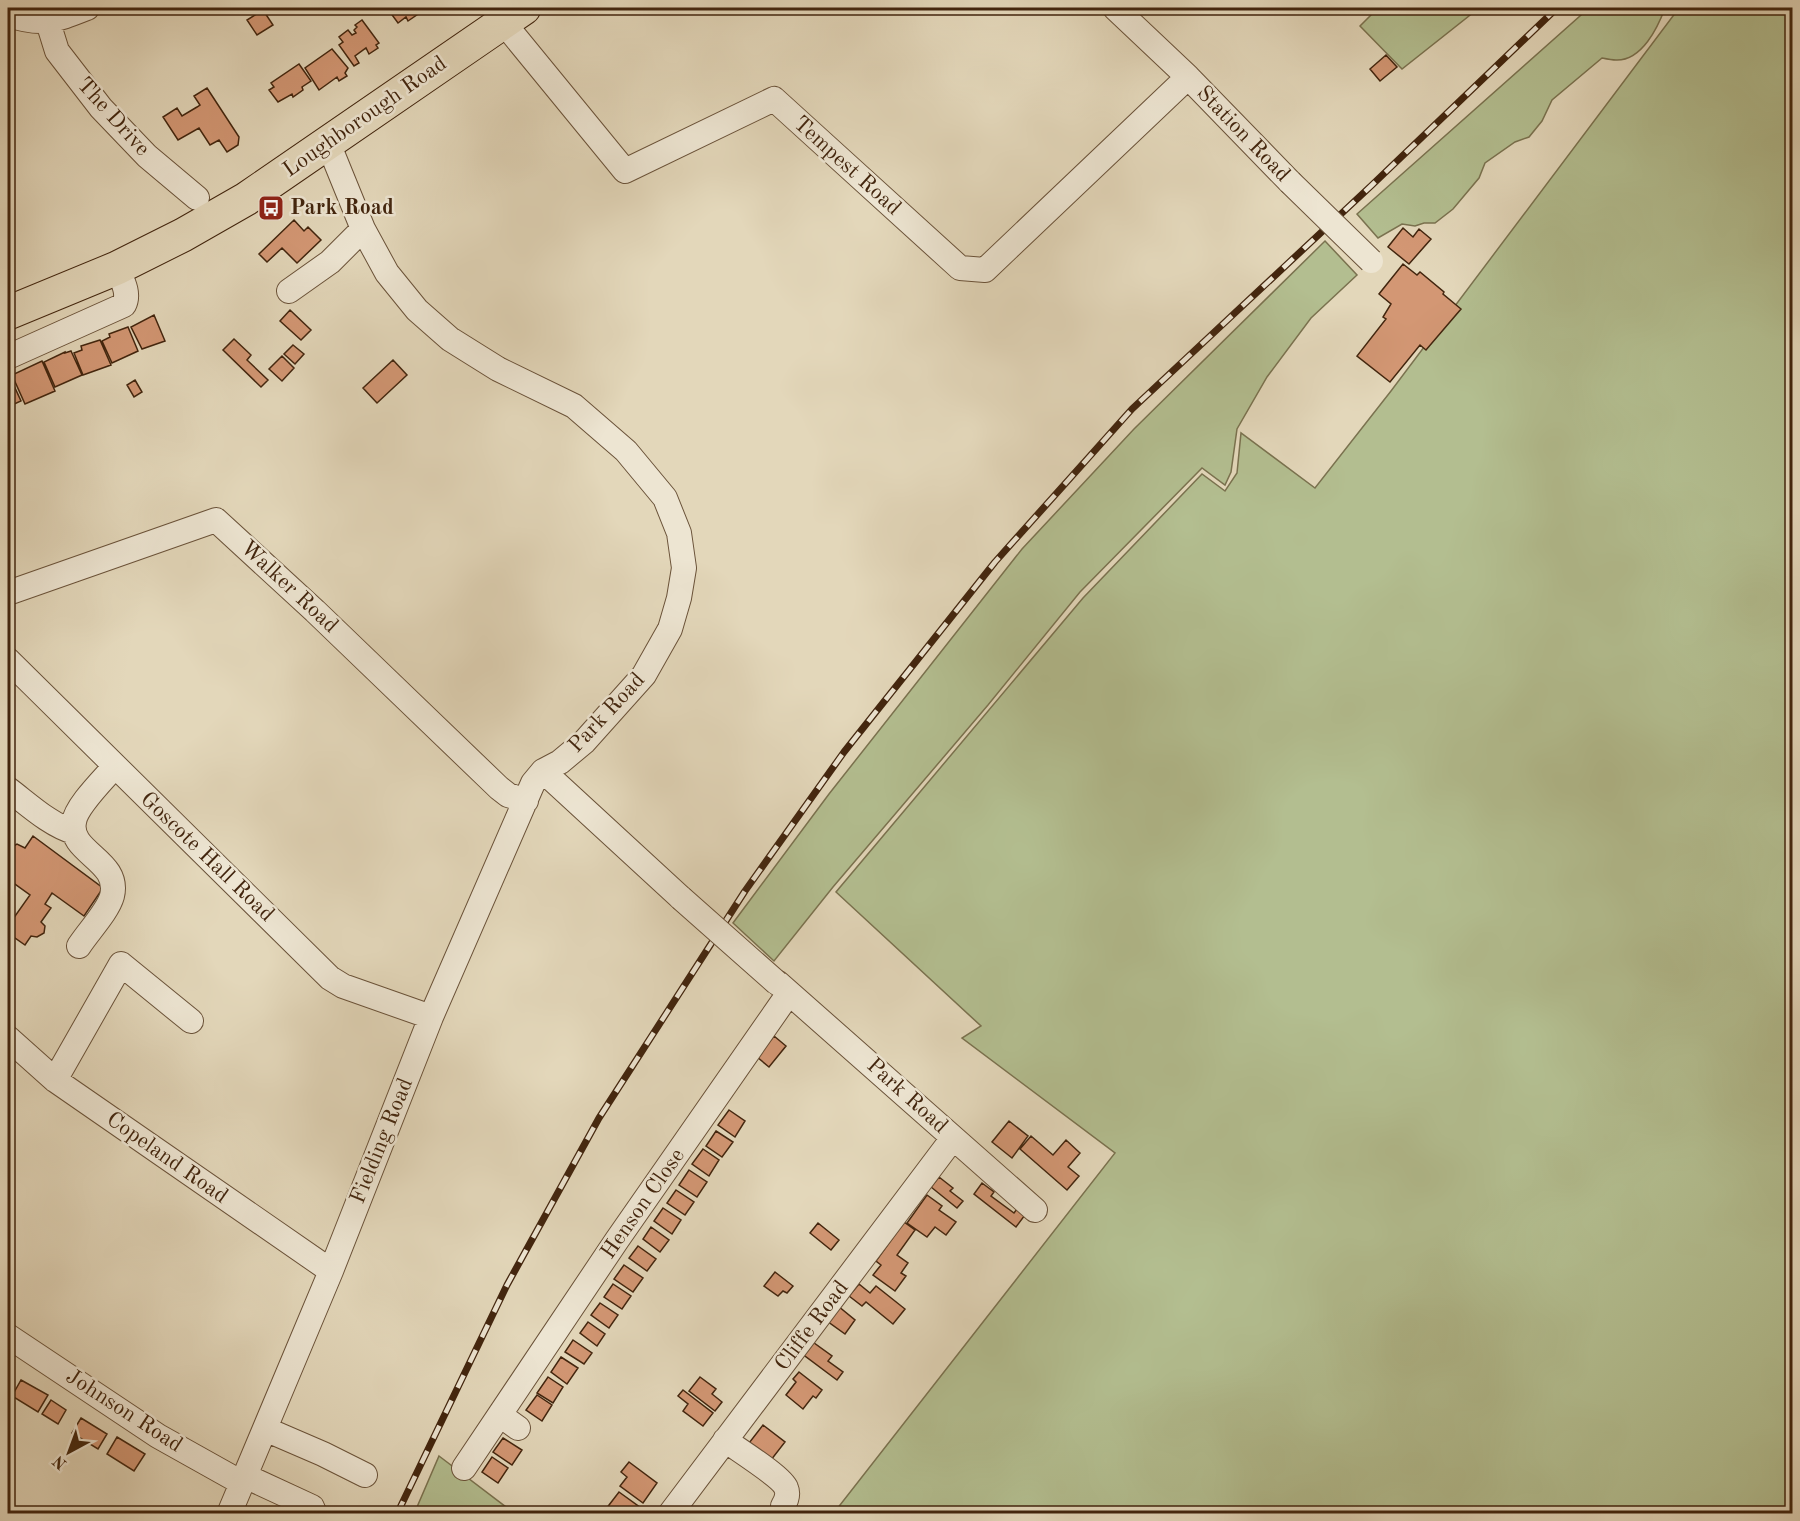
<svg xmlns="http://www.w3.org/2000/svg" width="1800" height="1521" viewBox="0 0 1800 1521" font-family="'Old Standard TT',serif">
  <rect width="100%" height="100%" fill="#e3d7ba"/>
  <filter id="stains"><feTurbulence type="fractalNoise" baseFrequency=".00333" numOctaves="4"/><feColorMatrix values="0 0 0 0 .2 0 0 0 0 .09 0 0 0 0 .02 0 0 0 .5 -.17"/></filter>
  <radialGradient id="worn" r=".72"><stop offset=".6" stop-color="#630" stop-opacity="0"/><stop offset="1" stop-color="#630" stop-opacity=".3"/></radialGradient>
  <path fill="#b3be90" stroke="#7a724f" stroke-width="1.5" d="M1364,8H1479L1402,69L1360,26L1371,15Z
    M1589,8H1665C1658,27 1642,61 1616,60C1612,60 1607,59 1602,58L1552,100L1542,121L1529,137L1515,142L1485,163L1479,178L1453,209L1435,223H1424L1415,226L1402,224L1378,238L1357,214Z
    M1679,8H1792V1513L833,1514L1115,1153L962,1038L981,1026L836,892L1083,598L1202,474L1225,491L1237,473L1241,433L1315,488L1391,391Z
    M1325,241L1357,275L1311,318L1267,377L1237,429L1231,472L1225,485L1202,468L1080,592L988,705L833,887L774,961L733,923L829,794L1022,549L1134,429Z
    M439,1456L514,1513L414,1514Z"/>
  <path fill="#d39774" stroke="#42250e" stroke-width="1.5" d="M387,8H418L421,12L408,21L406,17L398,23Z
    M263,10L273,25L257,35L247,20Z
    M362,20L379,43L376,45L378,48L369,54L366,48L355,56L359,63L354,66L339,45L343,42L339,37L348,30L352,35L356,33L354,30L357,27L355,25Z
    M332,49L348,68L345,73L347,76L339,81L337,77L319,90L305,68Z
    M1386,55L1397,67L1380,81L1370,69Z
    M299,64L311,81L302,87L303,90L293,97L292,94L278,102L269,90L274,87L271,83Z
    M207,88L239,137L238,145L227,152L219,140L210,145L199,128L178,140L163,117L177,108L182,116L197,107L200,105L194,96Z
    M294,220L304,231L308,227L321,240L297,263L282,248L267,262L259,254Z
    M1403,228L1413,237L1419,229L1431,239L1409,264L1388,247Z
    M1403,264L1417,275L1420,272L1444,292L1443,294L1461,309L1426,350L1420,345L1390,382L1357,356L1386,319L1383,317L1391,304L1379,294Z
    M290,310L311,330L301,340L280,321Z
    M154,315L165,341L142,349L131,327Z
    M128,327L138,351L112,363L102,341L110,337L109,334Z
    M234,339L251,355L247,360L268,380L261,387L223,350Z
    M100,340L111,365L83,375L74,353L82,350L81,346Z
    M293,345L304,354L295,364L284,354Z
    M71,351L82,375L55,387L44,362L65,352V353Z
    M282,356L294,368L282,381L269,369Z
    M393,360L407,375L377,403L363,388Z
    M42,361L55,391L25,404L12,375Z
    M8,375H9L21,401L10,406L8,401Z
    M135,380L142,392L134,397L127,385Z
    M33,836L103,888L84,916L52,893L45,904L51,908L41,922L45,926L44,933L37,937L31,936L25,945L8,933V926L30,895L8,879V872L12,865L8,861V849L17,844L25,848Z
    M774,1036L786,1046L769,1067L757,1057Z
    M729,1110L745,1121L735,1137L718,1125Z
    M1009,1121L1028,1136L1012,1158L992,1142Z
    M716,1131L733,1142L722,1157L706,1146Z
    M1031,1136L1053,1155L1066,1140L1080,1153L1068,1167L1079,1176L1067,1190L1020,1149Z
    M703,1149L719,1160L709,1176L692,1164Z
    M689,1170L707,1182L697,1197L679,1185Z
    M939,1177L953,1188L950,1191L963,1201L957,1208L931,1187Z
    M982,1183L994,1192L991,1196L1014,1213L1017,1209L1025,1215L1016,1227L974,1194Z
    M676,1190L694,1202L685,1215L667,1203Z
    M927,1195L942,1206L939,1210L956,1222L946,1235L935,1227L927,1237L907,1223Z
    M663,1208L681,1220L672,1234L654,1221Z
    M904,1222L915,1230L897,1255L908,1263L901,1273L906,1276L895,1291L873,1275L881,1265L876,1261Z
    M818,1223L839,1240L831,1250L810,1233Z
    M651,1227L669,1240L660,1252L643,1239Z
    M638,1246L656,1259L647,1271L629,1258Z
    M624,1265L643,1278L633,1292L614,1279Z
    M775,1272L793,1286L787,1293L783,1291L778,1296L764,1286Z
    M613,1284L631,1296L622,1309L604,1297Z
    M859,1284L870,1293L876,1286L905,1309L893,1324L866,1302L862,1306L849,1296Z
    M600,1303L618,1315L609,1328L591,1315Z
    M838,1306L855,1320L845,1334L827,1321Z
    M588,1322L605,1334L597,1346L580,1333Z
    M573,1340L592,1353L584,1364L565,1352Z
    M810,1340L832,1356L828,1361L843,1372L837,1380L801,1353Z
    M561,1357L578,1368L567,1384L551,1372Z
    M799,1372L822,1390L816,1398L813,1396L803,1409L786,1395L796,1382L793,1379Z
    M548,1377L563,1387L553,1403L537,1393Z
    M700,1377L716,1389L712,1394L722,1402L715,1411L689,1391Z
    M21,1380L48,1395L38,1412L12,1396Z
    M683,1390L713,1413L703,1426L683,1411L688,1404L678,1396Z
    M537,1395L552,1405L542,1421L526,1410Z
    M51,1400L66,1410L58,1424L42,1414Z
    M81,1418L107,1434L98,1449L72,1433Z
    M763,1425L785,1442L771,1460L749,1443Z
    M117,1437L145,1454L134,1471L107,1454Z
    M503,1438L522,1450L512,1465L493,1452Z
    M492,1457L508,1468L498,1483L482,1472Z
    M629,1462L657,1483L643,1503L620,1486L627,1477L621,1472Z
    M619,1492L641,1508L636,1514H612L606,1509Z"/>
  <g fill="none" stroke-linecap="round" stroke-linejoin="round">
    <g stroke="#6a5239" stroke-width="26">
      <path id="minor" d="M1115,8L1188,77L1290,182
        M8,15C42,26 54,21 87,8
        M48,22L57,51L101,108L147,156L197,198
        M503,22L625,171L774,99L960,268L985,270L1188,77
        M289,291L330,262L363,229
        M8,357L124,305C130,293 122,280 117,268
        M8,593L216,520L315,611L499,788L508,795L526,801
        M8,660L330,978L343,986L431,1017
        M543,771L681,898
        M8,789C28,804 50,825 74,832
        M79,946C88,932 108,911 112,896C121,860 68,853 74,822C76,806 104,779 115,766
        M778,983L1035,1210
        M8,1038L55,1080L331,1271
        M55,1080L121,964L191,1021
        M8,1336L158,1436L242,1483
        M500,1415L518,1428
        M265,1429L323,1454L365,1475
        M725,1440C737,1449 782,1477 786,1488C789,1495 786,1501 783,1506
        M464,1468L617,1240L789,993
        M245,1476L312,1507L315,1514
        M229,1514L331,1271L431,1017L533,783L543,771L560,762L584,742L644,675L670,629L679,598L684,568L679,533L665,498L626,451L574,406L498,369L450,339L417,310L387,273L363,229L328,143
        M670,1514L953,1138"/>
    </g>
    <g stroke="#42250e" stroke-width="35">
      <path id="highway" d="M8,313L117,268L183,235L246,199L524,8"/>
    </g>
    <use href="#minor" stroke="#ede5d2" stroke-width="24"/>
    <use href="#highway" stroke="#e3d7ba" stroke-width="33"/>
    <g stroke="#42250e" stroke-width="7">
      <path id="rail" d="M397,1514L507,1285L599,1118L745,891L844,752L995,562L1132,409L1372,185L1557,8"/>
    </g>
    <use href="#rail" stroke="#ede5d2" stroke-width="4.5" stroke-dasharray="14" stroke-linecap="butt"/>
    <g stroke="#6a5239" stroke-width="26" stroke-linecap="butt">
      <path id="minor-bridge" d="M1290,182L1371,261
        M681,898L777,983"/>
    </g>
    <use href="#minor-bridge" stroke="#ede5d2" stroke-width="24"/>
  </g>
  <defs>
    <g id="bus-square" transform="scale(1.35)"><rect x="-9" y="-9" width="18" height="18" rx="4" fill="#8f2418" stroke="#ede5d2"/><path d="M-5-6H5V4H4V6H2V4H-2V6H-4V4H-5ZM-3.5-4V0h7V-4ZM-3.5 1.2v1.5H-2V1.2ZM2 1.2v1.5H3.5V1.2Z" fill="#fff"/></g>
  </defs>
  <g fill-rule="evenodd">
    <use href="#bus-square" x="271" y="208"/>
  </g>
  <g text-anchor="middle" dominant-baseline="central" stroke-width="5" stroke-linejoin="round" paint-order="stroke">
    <g font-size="22" fill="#42250e" stroke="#ede5d2">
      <text transform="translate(113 117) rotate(48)">The Drive</text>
      <text transform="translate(365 117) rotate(-35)">Loughborough Road</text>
      <text transform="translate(1243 134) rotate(46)">Station Road</text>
      <text transform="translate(847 166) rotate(42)">Tempest Road</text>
      <text transform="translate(289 587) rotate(43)">Walker Road</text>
      <text transform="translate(607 713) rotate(-47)">Park Road</text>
      <text transform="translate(207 857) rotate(44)">Goscote Hall Road</text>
      <text transform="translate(907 1096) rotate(42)">Park Road</text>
      <text transform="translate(382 1141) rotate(-68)">Fielding Road</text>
      <text transform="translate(167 1158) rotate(35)">Copeland Road</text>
      <text transform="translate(643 1204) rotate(-55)">Henson Close</text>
      <text transform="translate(812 1326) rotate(-53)">Cliffe Road</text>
      <text transform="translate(124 1411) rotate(33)">Johnson Road</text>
    </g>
    <g font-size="22" font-weight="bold" fill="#42250e" stroke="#ede5d2" text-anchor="start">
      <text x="290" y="208">Park Road</text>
    </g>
  </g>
  <rect width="1800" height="1521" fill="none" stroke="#e3d7ba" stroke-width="30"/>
  <rect x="9" y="9" width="1782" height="1503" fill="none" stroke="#42250e" stroke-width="3"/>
  <rect x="15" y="15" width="1770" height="1491" fill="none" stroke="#42250e" stroke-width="1.5"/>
  <g transform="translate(69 1452) rotate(221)" stroke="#ede5d2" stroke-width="4.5" paint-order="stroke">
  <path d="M0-4.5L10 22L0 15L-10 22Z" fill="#42250e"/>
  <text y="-9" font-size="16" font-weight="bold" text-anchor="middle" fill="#42250e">N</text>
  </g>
  <rect width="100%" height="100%" filter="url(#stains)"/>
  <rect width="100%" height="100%" fill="url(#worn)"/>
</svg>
